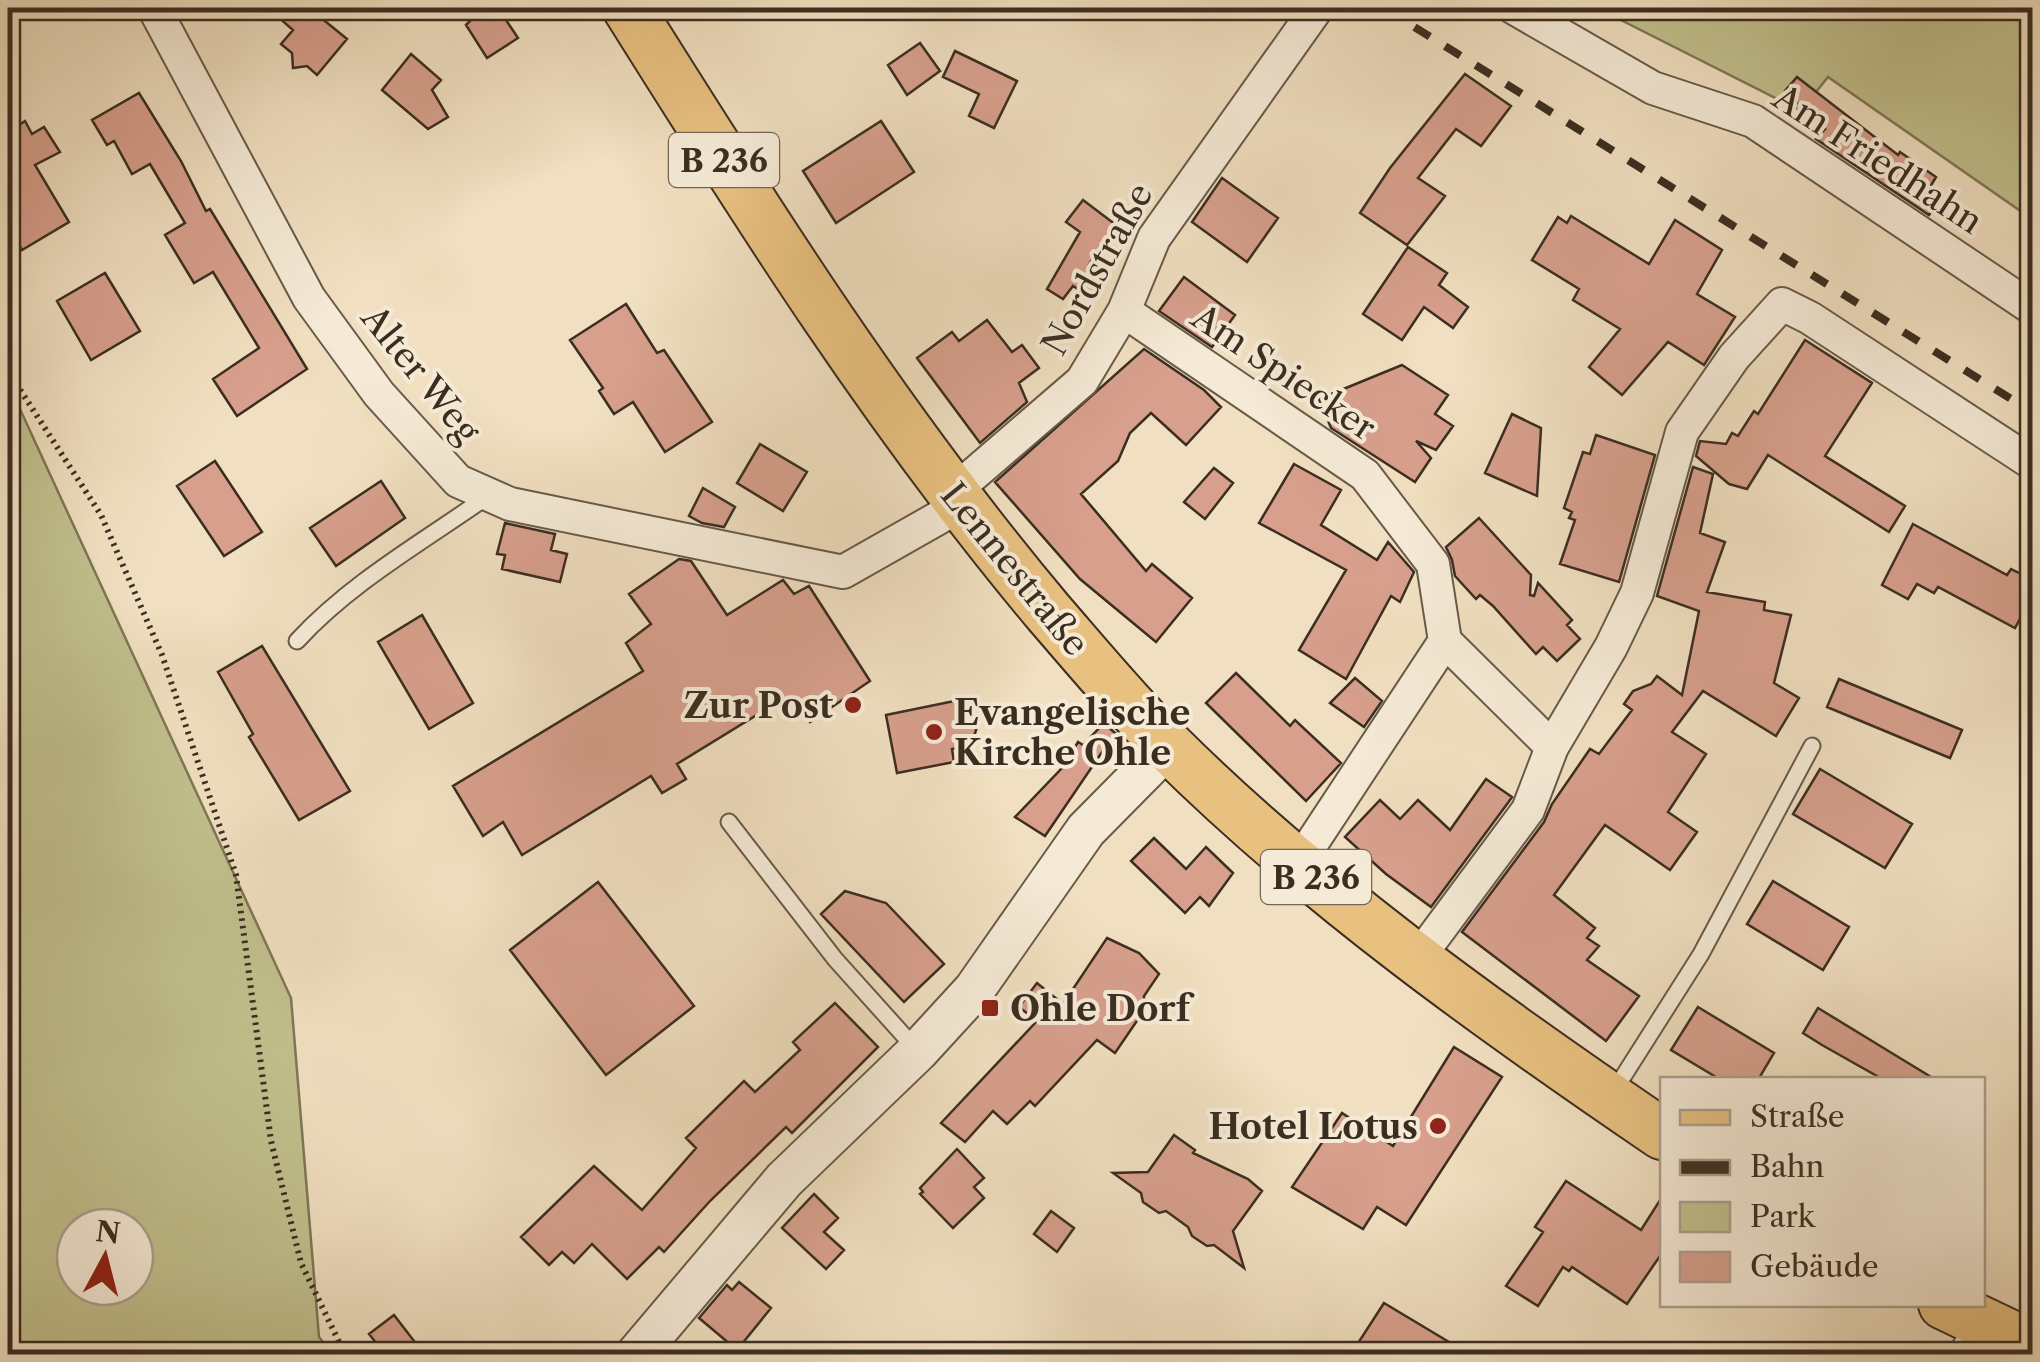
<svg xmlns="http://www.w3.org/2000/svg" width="2040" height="1362" viewBox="0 0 2040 1362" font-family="'Libre Caslon Text',serif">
  <rect width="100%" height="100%" fill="#f0dfc0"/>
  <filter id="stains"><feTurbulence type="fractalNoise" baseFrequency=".002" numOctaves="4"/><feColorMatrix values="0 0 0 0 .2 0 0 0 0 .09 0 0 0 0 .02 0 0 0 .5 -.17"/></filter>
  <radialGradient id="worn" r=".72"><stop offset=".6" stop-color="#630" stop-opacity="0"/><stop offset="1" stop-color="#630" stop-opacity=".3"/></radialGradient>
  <path fill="#c1c08d" stroke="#7e7757" stroke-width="2.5" fill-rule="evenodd" d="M1597,8H2032V219L1828,77L1801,111Z
    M8,383L291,998L319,1337L332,1354H8ZM75,1227H135V1287H75Z"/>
  <path fill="#d79f8c" stroke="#3b2e21" stroke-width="2.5" d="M268,8H309L347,39L317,75L307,66L293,68L292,53L281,44L293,30Z
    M462,8H498L518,38L487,58L466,25L470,21Z
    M920,43L940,71L907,95L888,65Z
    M955,51L1017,81L994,128L969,116L979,94L943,77Z
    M411,54L441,80L432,90L448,117L428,129L382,90Z
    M1465,74L1511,106L1481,146L1456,129L1418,178L1445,196L1407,245L1360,213L1390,168Z
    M1797,77L1898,155L1900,152L1936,177L1930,187L1943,195L1929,215L1816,139L1825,129L1785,91Z
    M139,93L181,161L206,211L210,209L307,369L237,416L213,379L259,348L213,272L194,283L165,235L185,223L150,164L132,174L114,141L107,145L92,120Z
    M8,119L13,129L25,121L32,134L44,127L60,152L35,165L69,222L22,250L8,226Z
    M881,121L914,172L836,223L803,171Z
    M1222,178L1278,218L1247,262L1192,222Z
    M1083,200L1116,225L1089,264L1107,274L1093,299L1073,286L1063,299L1047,289L1080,232L1066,222Z
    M1571,216L1649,264L1675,220L1722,250L1697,294L1735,317L1704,365L1668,342L1622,395L1589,367L1620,329L1573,300L1579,289L1532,260L1558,217L1567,223Z
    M1408,247L1447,273L1439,285L1468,307L1453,328L1424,307L1402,340L1363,314Z
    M105,273L140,331L91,360L57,301Z
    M1184,277L1235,315L1212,347L1159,311Z
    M626,304L657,353L664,350L712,422L665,452L633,402L614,414L599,391L603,388L570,340Z
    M987,320L1012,352L1022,345L1039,368L1019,383L1027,402L980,443L917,358L952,332L959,341Z
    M1805,340L1872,383L1825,456L1905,506L1889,532L1768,455L1747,489L1729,484L1696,456L1700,441L1726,444L1732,433L1738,436L1754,411L1758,414Z
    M1144,349L1204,390L1221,407L1186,445L1151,413L1130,433L1118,461L1081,494L1146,571L1152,564L1192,598L1156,642L1080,579L995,482Z
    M1402,365L1448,395L1435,414L1453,426L1436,450L1416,441L1431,458L1415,482L1331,428L1319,399Z
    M1512,414L1541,428L1537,496L1485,473Z
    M1596,435L1655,455L1619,582L1560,564L1575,520L1569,518L1572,512L1564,508L1583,452L1590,454Z
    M760,444L807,472L783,511L737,483Z
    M215,461L262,532L224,556L177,486Z
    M1294,464L1341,490L1321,525L1377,560L1388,542L1414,572L1400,602L1391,596L1346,679L1299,650L1346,570L1259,523Z
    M1693,467L1713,474L1700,533L1725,542L1707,592L1765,602L1764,610L1791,615L1774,683L1799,698L1776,736L1703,691L1672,732L1706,754L1668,812L1697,832L1670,870L1605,825L1554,895L1595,928L1587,938L1599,946L1587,960L1639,996L1606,1041L1462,932L1544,822L1552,804L1590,749L1599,754L1632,710L1624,704L1633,691L1651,684L1657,676L1682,695L1699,611L1657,596Z
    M1214,468L1233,483L1205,519L1184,502Z
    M381,481L405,518L336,566L310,528Z
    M703,488L735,507L724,527L702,523L689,516Z
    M1479,518L1531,575L1530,595L1534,596L1538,583L1572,620L1567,625L1580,639L1557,661L1543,647L1536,654L1493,606L1480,595L1476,599L1455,576L1452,560L1446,547Z
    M505,523L555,534L551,550L567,554L560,582L502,569L505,555L497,554Z
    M1913,524L2007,575L2011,569L2032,579V596L2015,628L1938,587L1934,593L1917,584L1908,599L1882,585Z
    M679,559L691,561L727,615L783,580L794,594L809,586L870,681L810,722L798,704L788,710L781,700L677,764L686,779L662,793L651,776L522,855L503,822L483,836L453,786L643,671L626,643L651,624L629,594Z
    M422,615L473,703L429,729L378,642Z
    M262,646L350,791L299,820L249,737L253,734L218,672Z
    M1236,673L1290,726L1295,720L1341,763L1306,801L1206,703Z
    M1355,678L1382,701L1364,727L1330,703Z
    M1839,679L1962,730L1950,758L1827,707Z
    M964,699L966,713L977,727L971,746L952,749L954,762L897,773L886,715Z
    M1104,723L1115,733L1045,836L1015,817L1062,768L1078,742L1083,745Z
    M1820,769L1912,824L1885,868L1793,814Z
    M1486,779L1512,797L1510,800L1431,907L1386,874L1345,837L1380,800L1400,819L1418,800L1450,830Z
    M1154,838L1186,869L1206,847L1233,873L1209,906L1200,897L1185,913L1131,861Z
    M1773,881L1849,927L1823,970L1747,924Z
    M598,882L694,1006L606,1075L510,950Z
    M845,891L886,903L944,964L904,1002L821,914Z
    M1107,938L1139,953L1159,974L1144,996L1145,1009L1115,1053L1097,1040L1035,1106L1030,1101L1007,1124L993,1111L965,1142L941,1123L1037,1021L1019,1007L1037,983L1063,1004Z
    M835,1003L878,1047L792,1133L786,1127L710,1201L664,1252L659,1247L627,1279L592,1244L574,1263L562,1252L549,1265L521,1237L594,1166L642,1210L696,1148L686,1138L744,1081L755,1092L800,1050L793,1042Z
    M1698,1007L1774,1053L1758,1080H1721L1671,1050Z
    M1818,1008L1895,1055L1936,1080H1884L1822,1045L1803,1033Z
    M1454,1047L1502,1077L1406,1225L1377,1207L1363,1229L1292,1187L1342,1113L1393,1146Z
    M1174,1135L1195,1150L1193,1153L1248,1179L1262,1191L1233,1231L1244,1268L1214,1245L1207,1246L1192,1236L1188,1227L1166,1211L1159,1213L1143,1202L1141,1193L1113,1173L1148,1172Z
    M957,1149L984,1178L974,1187L984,1198L953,1228L920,1194L923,1192L920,1188Z
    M1566,1181L1641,1230L1662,1197V1253L1627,1304L1572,1267L1569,1271L1563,1267L1538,1306L1506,1286L1543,1232L1535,1227Z
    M814,1194L838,1218L824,1232L844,1250L826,1269L782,1228Z
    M1051,1211L1074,1228L1057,1252L1034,1234Z
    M739,1282L771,1308L737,1350L699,1318L727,1285L732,1290Z
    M1384,1303L1469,1354H1351Z
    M394,1315L424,1354H385L369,1334Z"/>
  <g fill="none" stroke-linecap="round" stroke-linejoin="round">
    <g stroke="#685a49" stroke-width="19">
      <path id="service" d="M297,641C350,583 424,541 488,496
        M729,822L835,959L915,1048
        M1614,1091L1701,954L1812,746
        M1955,1354L1974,1324"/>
    </g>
    <g stroke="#685a49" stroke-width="36">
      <path id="minor" d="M154,8L309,298L379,394L458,481L510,504L843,572L961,505
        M1514,8L1653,88L1753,121L2032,308
        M1124,311L1365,475L1433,564L1445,641L1552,747
        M952,493L1082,381L1124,311L1154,238L1317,8
        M1298,864L1445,641
        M1418,958L1528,810L1552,747L1611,647L1637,593L1682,432L1734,357L1782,304L1810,318L2032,463"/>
    </g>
    <g stroke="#685a49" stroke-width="44">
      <path id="tertiary" d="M637,1354L784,1180L918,1051L974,990L1086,830L1169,746"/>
    </g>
    <g stroke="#3b2e21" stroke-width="54">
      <path id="primary" d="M628,8C759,217 890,424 1049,613C1088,658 1126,704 1168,746C1316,893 1490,1017 1662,1134
        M1944,1304L2032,1346"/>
    </g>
    <path stroke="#3b2e21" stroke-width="6" stroke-dasharray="2.5 5" stroke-linecap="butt" d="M8,371L101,515L162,655L236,875L271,1141L301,1263L340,1344L348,1354"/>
    <use href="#service" stroke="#f5ead6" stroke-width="15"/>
    <use href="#minor" stroke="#f5ead6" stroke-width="32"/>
    <use href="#tertiary" stroke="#f5ead6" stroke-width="40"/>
    <use href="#primary" stroke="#e8c080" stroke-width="50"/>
    <path stroke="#3b2e21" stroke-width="8" stroke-dasharray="18 18" stroke-linecap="butt" d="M1384,8L2032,412"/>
  </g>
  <g fill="#8f2418" stroke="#f5ead6" stroke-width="4">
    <circle cx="853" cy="705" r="10"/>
    <circle cx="934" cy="732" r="10"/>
    <rect x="980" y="998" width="20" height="20" rx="5"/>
    <circle cx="1438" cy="1126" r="10"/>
  </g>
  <g text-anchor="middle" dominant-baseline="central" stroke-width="8" stroke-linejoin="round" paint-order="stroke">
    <g fill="#f5ead6" stroke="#736657" stroke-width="2.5">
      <rect x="669" y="133" width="110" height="54" rx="8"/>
      <rect x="1261" y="850" width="110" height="54" rx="8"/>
    </g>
    <g font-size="32" font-weight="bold" fill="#3b2e21">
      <text x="724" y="160">B 236</text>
      <text x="1316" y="877">B 236</text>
    </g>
    <g font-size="35" fill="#3b2e21" stroke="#f5ead6">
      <text transform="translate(1878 159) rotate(33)">Am Friedhahn</text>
      <text transform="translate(1097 269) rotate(-61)">Nordstraße</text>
      <text transform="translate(1284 372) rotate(34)">Am Spiecker</text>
      <text transform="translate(421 374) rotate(51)">Alter Weg</text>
      <text transform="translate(1015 569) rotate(51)">Lennestraße</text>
    </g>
    <g font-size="35" font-weight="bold" fill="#3b2e21" stroke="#f5ead6" text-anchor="end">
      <text x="833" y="705">Zur Post</text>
      <text x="954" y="712" text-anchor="start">Evangelische<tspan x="954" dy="40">Kirche Ohle</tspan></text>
      <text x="1010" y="1008" text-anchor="start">Ohle Dorf</text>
      <text x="1418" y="1126">Hotel Lotus</text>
    </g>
  </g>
  <rect width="2040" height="1362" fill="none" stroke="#f0dfc0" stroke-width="40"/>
  <rect x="10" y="10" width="2020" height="1342" fill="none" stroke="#3b2e21" stroke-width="5"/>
  <rect x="20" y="20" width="2000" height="1322" fill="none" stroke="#3b2e21" stroke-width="2.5"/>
  <rect x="1660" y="1077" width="325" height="230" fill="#f5ead6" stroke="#ab9f8e" stroke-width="2.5"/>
  <rect x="1680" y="1110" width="50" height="15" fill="#e8c080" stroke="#ab9f8e" stroke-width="2.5"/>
  <text x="1750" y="1127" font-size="30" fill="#3b2e21">Straße</text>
  <rect x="1680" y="1160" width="50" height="15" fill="#3b2e21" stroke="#ab9f8e" stroke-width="2.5"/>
  <text x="1750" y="1177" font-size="30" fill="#3b2e21">Bahn</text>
  <rect x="1680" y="1202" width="50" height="30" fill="#c1c08d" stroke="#ab9f8e" stroke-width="2.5"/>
  <text x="1750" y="1227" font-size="30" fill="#3b2e21">Park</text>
  <rect x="1680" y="1252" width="50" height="30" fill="#d79f8c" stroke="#ab9f8e" stroke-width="2.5"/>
  <text x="1750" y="1277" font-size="30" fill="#3b2e21">Gebäude</text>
  <g transform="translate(105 1257) rotate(7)"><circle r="48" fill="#f5ead6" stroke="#ab9f8e" stroke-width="2.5"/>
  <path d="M0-8L18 38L0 25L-18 38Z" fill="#8f2418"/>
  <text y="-15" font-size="28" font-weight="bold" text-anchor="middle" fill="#3b2e21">N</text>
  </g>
  <rect width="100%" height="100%" filter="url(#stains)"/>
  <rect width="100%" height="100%" fill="url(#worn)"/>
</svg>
